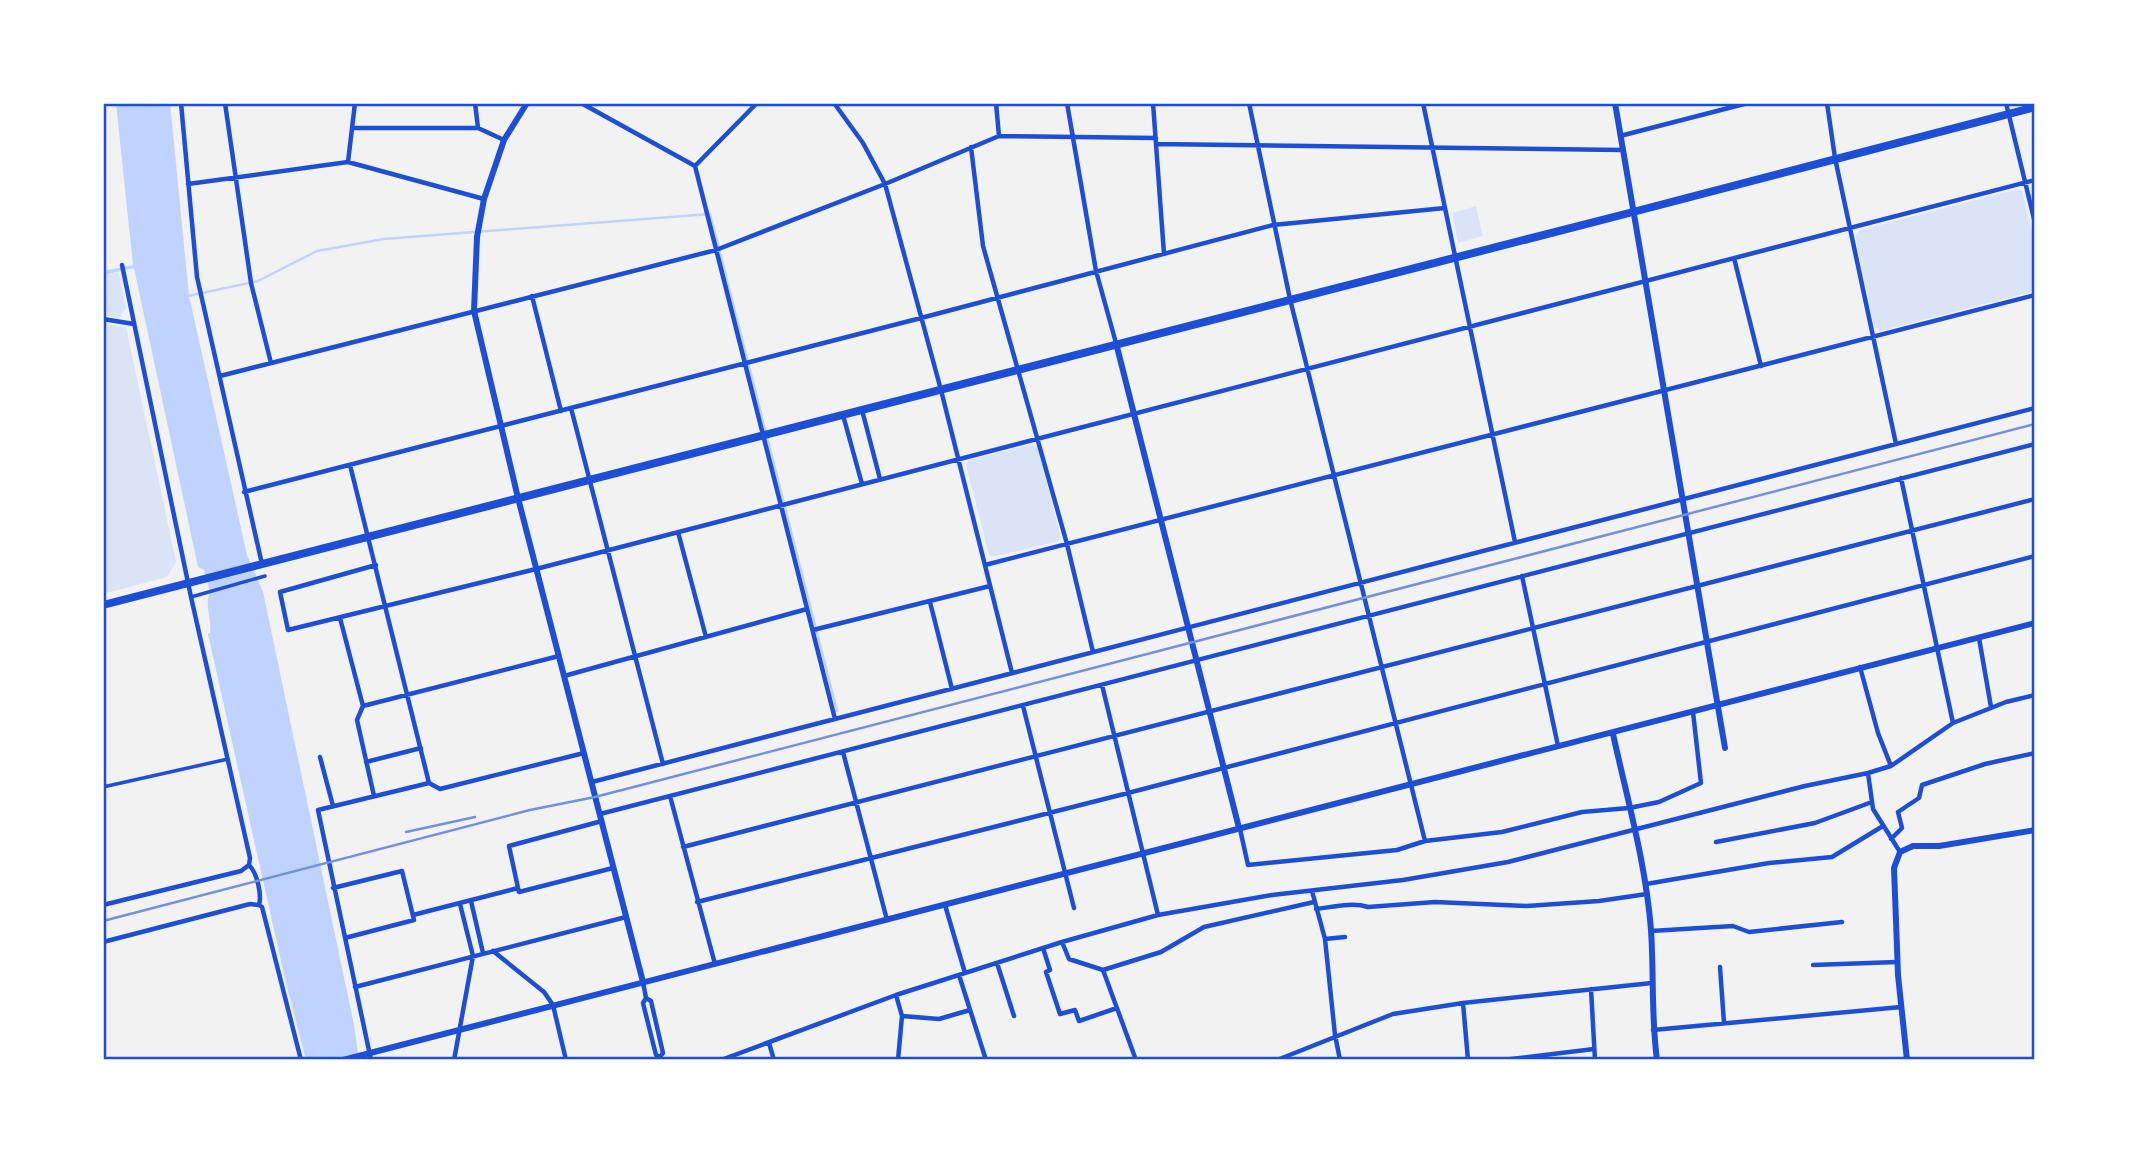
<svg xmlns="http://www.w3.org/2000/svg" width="2138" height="1163" viewBox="0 0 2138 1163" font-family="'Work Sans',sans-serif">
  <rect width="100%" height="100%" fill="#f2f2f2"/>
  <path fill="#dbe4f7" d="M2018,189L2022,191L2035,243V291L1880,331L1874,327L1855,235L1860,230Z
    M1476,206L1483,236L1458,243L1452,213Z
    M119,272L126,308L119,318L103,315V275Z
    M103,324L126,327L176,562L167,577L103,594Z
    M1033,444L1037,446L1061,537L1059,541L993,557L989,555L966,465L969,460Z"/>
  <path fill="#bfd3fe" d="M116,103H170L189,296L247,555L263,592L354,1025L359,1060H306L285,979L208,634L210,633C212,618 204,606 210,592L204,570L198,567L134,268L103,275V271L133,265Z"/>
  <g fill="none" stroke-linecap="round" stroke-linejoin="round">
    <path stroke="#bfd3fe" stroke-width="2.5" d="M188,296L258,281L317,251L384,239L710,214L837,711"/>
    <path stroke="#1d4ed8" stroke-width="3.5" d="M191,597L265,576
      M103,787L228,759"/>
    <path stroke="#1d4ed8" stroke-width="4.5" d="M181,103L197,277L262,564
      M225,103L251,283L271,363
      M475,103L478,128
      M581,103L695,166L835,719
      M834,103L863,143L885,184L941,390L1012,673
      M996,103L999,136
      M1067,103L1096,271L1116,343
      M1153,103L1164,254
      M1249,103L1290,299L1425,841
      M1423,103L1515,542
      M1827,103L1835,158L1896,444
      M2006,103L2035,223
      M352,128H478L504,140
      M1620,136L1748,103
      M1156,144L1622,150
      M971,147L983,246L1067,544L1093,652
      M348,162L355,103
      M695,166L757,103
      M188,184L348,162L484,199
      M1734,258L1761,366
      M122,265L191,597L250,858L249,865C257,873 262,894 259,905L262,907L301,1060
      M532,296L561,411
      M103,319L134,324
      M220,376L716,250L885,184L999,136L1156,138
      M571,408L663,764
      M862,410L880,479
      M843,415L862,484
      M350,465L429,783
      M1901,478L1953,723
      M244,492L921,318L1273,225L1445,208
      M678,532L706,637
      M376,565L280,592L288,630L536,569L2035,180
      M985,565L2035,295
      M1522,576L1558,746
      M930,602L952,689
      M340,618L363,706L357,720L374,796
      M813,630L990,586
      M1979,638L1991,707
      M1860,667L1878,733L1891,766
      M564,676L807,609
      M1102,685L1158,915
      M363,706L559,656
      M1023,706L1074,908
      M843,752L887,920
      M320,757L333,806
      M366,762L421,748
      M1868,773L1873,809L1900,852
      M592,782L2035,408
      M670,796L715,964
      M600,814L2035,444
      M602,821L509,846L518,888L519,892L613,868
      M1240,829L1248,865L1397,850L1425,841L1502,832L1582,812L1629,808L1659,802L1701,783L1693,712
      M1891,839L1902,828L1898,812L1919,798L1922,785L1985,764L2035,753
      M1716,842L1815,823L1872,802
      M683,847L2035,499
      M1646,884L1769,863L1832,857L1883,826
      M333,888L402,871L414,920L345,938
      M1312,891L1325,939L1335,1035L1340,1060
      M471,901L483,953
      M697,902L1128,793L2035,556
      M103,905L241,871L249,865
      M945,905L965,973
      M1316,909C1333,907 1352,902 1368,907L1435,902L1527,906L1599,901L1647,894
      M413,915L518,888
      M1651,931L1733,926L1749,932L1842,922
      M1325,939L1345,937
      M103,942L250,904L259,905
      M1062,942L1069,959L1103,970L1161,952L1204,927L1314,902
      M1043,948L1050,970L1046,972L1060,1014L1075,1010L1079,1021L1117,1008
      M493,951L544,992L553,1005L566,1060
      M997,963L1014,1016
      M1813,965L1897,962
      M1720,967L1724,1023
      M1103,970L1136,1060
      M959,975L986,1060
      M643,982L646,998L651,1001L663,1053L660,1057L656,1055L643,1003L646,998
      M355,987L626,917
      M1591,989L1595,1060
      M896,995L902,1016L898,1060
      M1463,1003L1468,1060
      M902,1016L939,1019L970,1010
      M1653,1030L1901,1007
      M769,1043L774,1060
      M371,1060L318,810L429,783L440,789L584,753
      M454,1060L473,956L460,904
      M721,1060L896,995L1062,942L1158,915L1272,895L1403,880L1508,862L1805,786L1868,773L1891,766L1953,723L2006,702L2035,695
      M1277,1060L1393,1014L1463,1003L1652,983
      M1503,1060L1594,1049"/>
    <path stroke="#1d4ed8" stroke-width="6" d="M527,103L504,140L484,199L477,237L474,311L518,498L643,982
      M1615,103L1725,748
      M1116,343L1239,828
      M1613,734C1627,798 1646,864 1651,930C1654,974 1651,1016 1657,1060
      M343,1060L2035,623
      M1907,1060L1898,975L1894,868L1900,852L1913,846H1939L2035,830"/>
    <path stroke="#1d4ed8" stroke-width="8" d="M103,605L1633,212L2035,107"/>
    <path stroke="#7290e2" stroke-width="2.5" d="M406,832L475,817
      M103,921L530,810L595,797L2035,424"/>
  </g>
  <rect width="2138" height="1163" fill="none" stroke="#ffffff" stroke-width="210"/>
  <rect x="105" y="105" width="1928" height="953" fill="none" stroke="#1d4ed8" stroke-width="2.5"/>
</svg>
